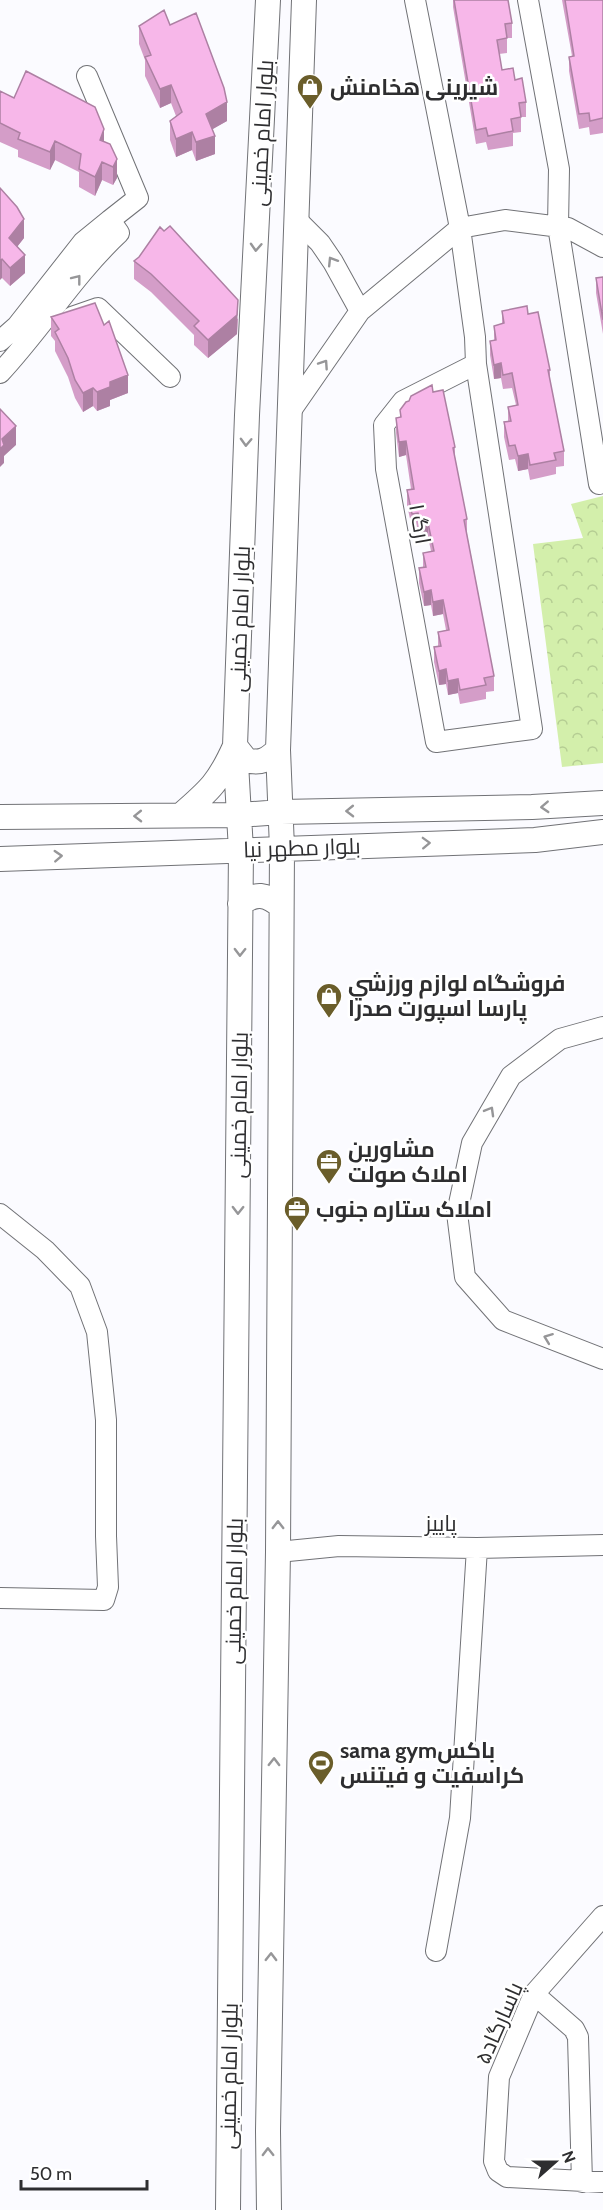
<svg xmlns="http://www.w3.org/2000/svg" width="603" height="2210" viewBox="0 0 603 2210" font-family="Cabin,Cairo,sans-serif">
  <defs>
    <pattern id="park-crowns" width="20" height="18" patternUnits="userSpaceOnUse" patternTransform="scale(1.5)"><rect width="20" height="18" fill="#d3efab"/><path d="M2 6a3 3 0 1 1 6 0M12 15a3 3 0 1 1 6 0" fill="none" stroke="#b5cd93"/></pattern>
  </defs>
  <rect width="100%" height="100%" fill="#fbfbff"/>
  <path fill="url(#park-crowns)" d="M603,496V763L562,767L533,544L583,538L571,504Z"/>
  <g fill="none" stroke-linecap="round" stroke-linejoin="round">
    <g stroke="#717276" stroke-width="22">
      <path id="minor" d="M415,0L460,228L475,337L476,364L532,729L436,742L386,469L384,425L403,401L476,364
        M528,0L559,169L558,226L599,484
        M87,76L138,198L110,220
        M295,218L320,243L333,262L360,311
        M72,317L98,308L170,377
        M0,341L17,326L83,242L110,220L119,233C74,275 42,328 0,373
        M290,412L360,311L460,228L505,220L568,228L603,247
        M603,1027L560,1039L511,1076L472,1143L457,1213L465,1277L503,1320L603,1359
        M0,1214L45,1250L80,1286L97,1332L106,1420V1536L108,1587L104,1600L0,1598
        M278,1552L339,1546L477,1548L603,1545
        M603,1916L534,1994L499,2077L494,2161L498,2171L507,2177L603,2182
        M436,1951L460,1818L477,1548
        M534,1994L574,2029L578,2037L582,2182"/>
    </g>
    <g stroke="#717276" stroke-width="26">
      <path id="major" d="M181,815C210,790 219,782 235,746L246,760C261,764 267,760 278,750
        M0,817L239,815L281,812L532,807L603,803
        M0,859L535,840L603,832
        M240,904C256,892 266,894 281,906
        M228,2210L241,850L235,746L247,415L268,0
        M269,2210L268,2131L278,1552L282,848L278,750L304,0"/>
    </g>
    <use href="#minor" stroke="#fff" stroke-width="20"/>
    <use href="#major" stroke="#fff" stroke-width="24"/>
  </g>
  <path fill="#d49dc8" d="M453,0H501L512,23V38H507V53L499,54L502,70L515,80L526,102V117H521V132L513,133V146L488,150L486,142L476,144L453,7Z
    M562,0H603V133L590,135L589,127L579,129L569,71V57L572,56Z
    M170,25L227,121L212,129L215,154L196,161L192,150L176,157L170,140V121L176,116L171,103L160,108L145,76V60L139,44V26Z
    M0,91L104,141L117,178L113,185L102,180L95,196L79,187V172L55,160L50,170L18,157V150L0,142Z
    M0,188L24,238L17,247L25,273L10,286L2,278Z
    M134,261L238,319L237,334L208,358L194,345V335L151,292L134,279Z
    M603,277V334L596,293V278Z
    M502,311L528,314L550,370V380L564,451V466L556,467V474L530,480L528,469L518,471L515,459L509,460L504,437V422H508V407L516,405L512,388L503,389L501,378L494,379L490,355V341L494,340V326L502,324Z
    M51,317L128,393L110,400V406L97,411L93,406L83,412L75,398L68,377L55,351V341L51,336Z
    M433,392L455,447V457L467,519V534L494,676V691L486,692V699L460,704L458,693L448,695L446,684L439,685L434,662V647L438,646V632L446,630L443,614L433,616L431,605L424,606L419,583V568L423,567V553L431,551L428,537L421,539L418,527L412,528L407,505V490L411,489L406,455L399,457L396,433V418L400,417V410Z"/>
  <path fill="#ad80a3" d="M171,85V103L160,108V89Z
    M227,102V121L206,133V114Z
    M104,129V148L100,140Z
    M192,132V150L176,157V139Z
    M215,136V154L196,161V142Z
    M55,141V160L50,170V152Z
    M117,159V178L113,185V167Z
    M102,162V180L95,196V177Z
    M24,219V238L9,257V238Z
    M25,255V273L10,286V268Z
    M2,259V278L0,280V261Z
    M238,300L237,334L208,358V340Z
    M501,363V378L494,379V365Z
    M128,375V393L110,400V406L97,411V392L110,382Z
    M93,388V406L83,412V393Z
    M16,426V445L4,456V463L0,467V449L2,439Z
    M406,441V455L399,457V442Z
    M528,454V469L518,471V456Z
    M428,523V537L421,539V524Z
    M431,590V605L424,606V592Z
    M443,600V614L433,616V602Z
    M446,669V684L439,685V671Z
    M458,679V693L448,695V681Z"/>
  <path fill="#f7b7e9" stroke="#ad80a3" stroke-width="1.5" d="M454,0H508L512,23L505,24L507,38L497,40L502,70L513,68L515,80L522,78L526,102L519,103L521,117L511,119L513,131L488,136L486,128L476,130Z
    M565,0H603V118L590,121L589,113L579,114L569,57L574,56Z
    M164,10L170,25L196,13L224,88L227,102L206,114L215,136L196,142L192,132L176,139L170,121L182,112L171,85L160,89L145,57L151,55L139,26Z
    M26,71L95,107L104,129L100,140L110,144L117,159L113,167L102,162L95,177L79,169L81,154L55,141L50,152L18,139L20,133L0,123V91L14,98Z
    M0,188L17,207L24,219L9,238L25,255L10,268L2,259L0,261Z
    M170,226L238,300L237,315L208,340L194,326L199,321L151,274L134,261L139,257L160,227L164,231Z
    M603,277V320L596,278Z
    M95,303L104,325L109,321L128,375L110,382V387L97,392L93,388L83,393L75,380L68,358L55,332L59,329L51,317Z
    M527,306L528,314L538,312L550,370H548L564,451L554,453L556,460L530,465L528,454L518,456L515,445L509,446L504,422L511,421L508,407L518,405L512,373L503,375L501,363L494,365L490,341L496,340L494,326L504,323L502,311Z
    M432,385L433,392L443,390L455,447L453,448L467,519L464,520L494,676L484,678L486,685L460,690L458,679L448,681L446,669L439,671L434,647L441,646L438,632L449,630L443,600L433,602L431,590L424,592L419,568L426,567L423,553L434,551L428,523L421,524L418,513L412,514L407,490L414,489L406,441L399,442L396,418L401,417L400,410L406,402L409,401L411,396Z
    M0,409L16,426L2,439L4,445L0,449Z"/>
  <defs><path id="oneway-chevron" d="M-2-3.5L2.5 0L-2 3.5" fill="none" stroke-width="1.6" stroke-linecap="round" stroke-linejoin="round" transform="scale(1.5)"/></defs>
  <g stroke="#969698">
    <use href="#oneway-chevron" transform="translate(256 247) rotate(93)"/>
    <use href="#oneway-chevron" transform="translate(332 261) rotate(-122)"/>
    <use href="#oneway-chevron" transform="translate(77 279) rotate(-52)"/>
    <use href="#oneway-chevron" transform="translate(324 364) rotate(-56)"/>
    <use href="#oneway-chevron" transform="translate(246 442) rotate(92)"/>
    <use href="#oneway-chevron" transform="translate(545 807) rotate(177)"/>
    <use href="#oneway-chevron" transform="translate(350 811) rotate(179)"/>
    <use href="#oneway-chevron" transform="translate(138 816) rotate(179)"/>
    <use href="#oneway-chevron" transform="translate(426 843) rotate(-2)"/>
    <use href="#oneway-chevron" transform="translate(58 856) rotate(-3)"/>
    <use href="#oneway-chevron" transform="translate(240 952) rotate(91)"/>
    <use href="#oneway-chevron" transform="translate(490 1111) rotate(-60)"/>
    <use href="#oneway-chevron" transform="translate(238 1210) rotate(91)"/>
    <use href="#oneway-chevron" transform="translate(548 1338) rotate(-159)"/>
    <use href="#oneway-chevron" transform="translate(278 1525) rotate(-90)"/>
    <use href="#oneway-chevron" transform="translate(274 1762) rotate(-89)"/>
    <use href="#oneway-chevron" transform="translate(271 1957) rotate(-89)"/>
    <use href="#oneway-chevron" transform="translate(268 2152) rotate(-91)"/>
  </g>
  <defs>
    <g id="shop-pin" transform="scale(1.35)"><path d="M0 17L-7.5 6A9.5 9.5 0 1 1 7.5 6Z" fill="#6a5d2a" stroke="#fff"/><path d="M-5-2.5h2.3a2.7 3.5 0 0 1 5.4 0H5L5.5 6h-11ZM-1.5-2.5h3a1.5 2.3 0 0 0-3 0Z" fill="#fff"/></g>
    <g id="office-pin" transform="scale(1.35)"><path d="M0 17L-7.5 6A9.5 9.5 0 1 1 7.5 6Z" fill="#6a5d2a" stroke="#fff"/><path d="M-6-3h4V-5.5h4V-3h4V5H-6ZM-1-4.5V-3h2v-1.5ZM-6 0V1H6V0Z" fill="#fff"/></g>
    <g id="stadium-pin" transform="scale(1.35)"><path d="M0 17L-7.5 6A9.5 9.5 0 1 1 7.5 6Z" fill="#6a5d2a" stroke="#fff"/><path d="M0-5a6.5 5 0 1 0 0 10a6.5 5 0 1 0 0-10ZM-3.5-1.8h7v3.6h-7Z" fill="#fff"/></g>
  </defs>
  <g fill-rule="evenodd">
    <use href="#shop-pin" x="310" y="87"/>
    <use href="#shop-pin" x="329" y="996"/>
    <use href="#office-pin" x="329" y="1162"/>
    <use href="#office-pin" x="297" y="1209"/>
    <use href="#stadium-pin" x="321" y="1763"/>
  </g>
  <g text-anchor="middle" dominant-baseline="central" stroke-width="5" stroke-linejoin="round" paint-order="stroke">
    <g font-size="22" font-weight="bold" fill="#2e2e30" stroke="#fff" text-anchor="start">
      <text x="330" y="87">شیرینی هخامنش</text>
      <text x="348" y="983">فروشگاه لوازم ورزشي<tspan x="348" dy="25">پارسا اسپورت صدرا</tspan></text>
      <text x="348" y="1149">مشاورین<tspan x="348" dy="25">املاک صولت</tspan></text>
      <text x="316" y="1209">املاک ستاره جنوب</text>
      <text x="340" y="1750">sama gymباکس<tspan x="340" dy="25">کراسفیت و فیتنس</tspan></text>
    </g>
    <g font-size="22" fill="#2e2e30" stroke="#fff">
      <text transform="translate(262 133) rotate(-87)">بلوار امام خمینی</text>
      <text transform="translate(420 524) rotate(80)">ارگ ۱</text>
      <text transform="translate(240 619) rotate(-88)">بلوار امام خمینی</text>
      <text transform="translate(302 848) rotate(-2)">بلوار مطهر نیا</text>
      <text transform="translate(239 1105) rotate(-89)">بلوار امام خمینی</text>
      <text x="441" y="1523">پاییز</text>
      <text transform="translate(234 1591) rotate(-89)">بلوار امام خمینی</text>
      <text transform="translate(499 2023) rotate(-66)">پاسارگاد۵</text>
      <text transform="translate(229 2076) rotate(-89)">بلوار امام خمینی</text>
    </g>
  </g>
  <g transform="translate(555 2162) rotate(69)" stroke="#ffffff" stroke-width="4.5" paint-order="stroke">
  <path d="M0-4.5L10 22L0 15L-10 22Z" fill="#2e2e30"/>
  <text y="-9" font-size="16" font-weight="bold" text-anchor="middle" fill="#2e2e30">N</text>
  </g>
  <path d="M21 2180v9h126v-9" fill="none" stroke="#2e2e30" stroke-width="3"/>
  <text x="30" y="2180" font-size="18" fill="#2e2e30" stroke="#ffffff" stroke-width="4.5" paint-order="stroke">50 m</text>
</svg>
